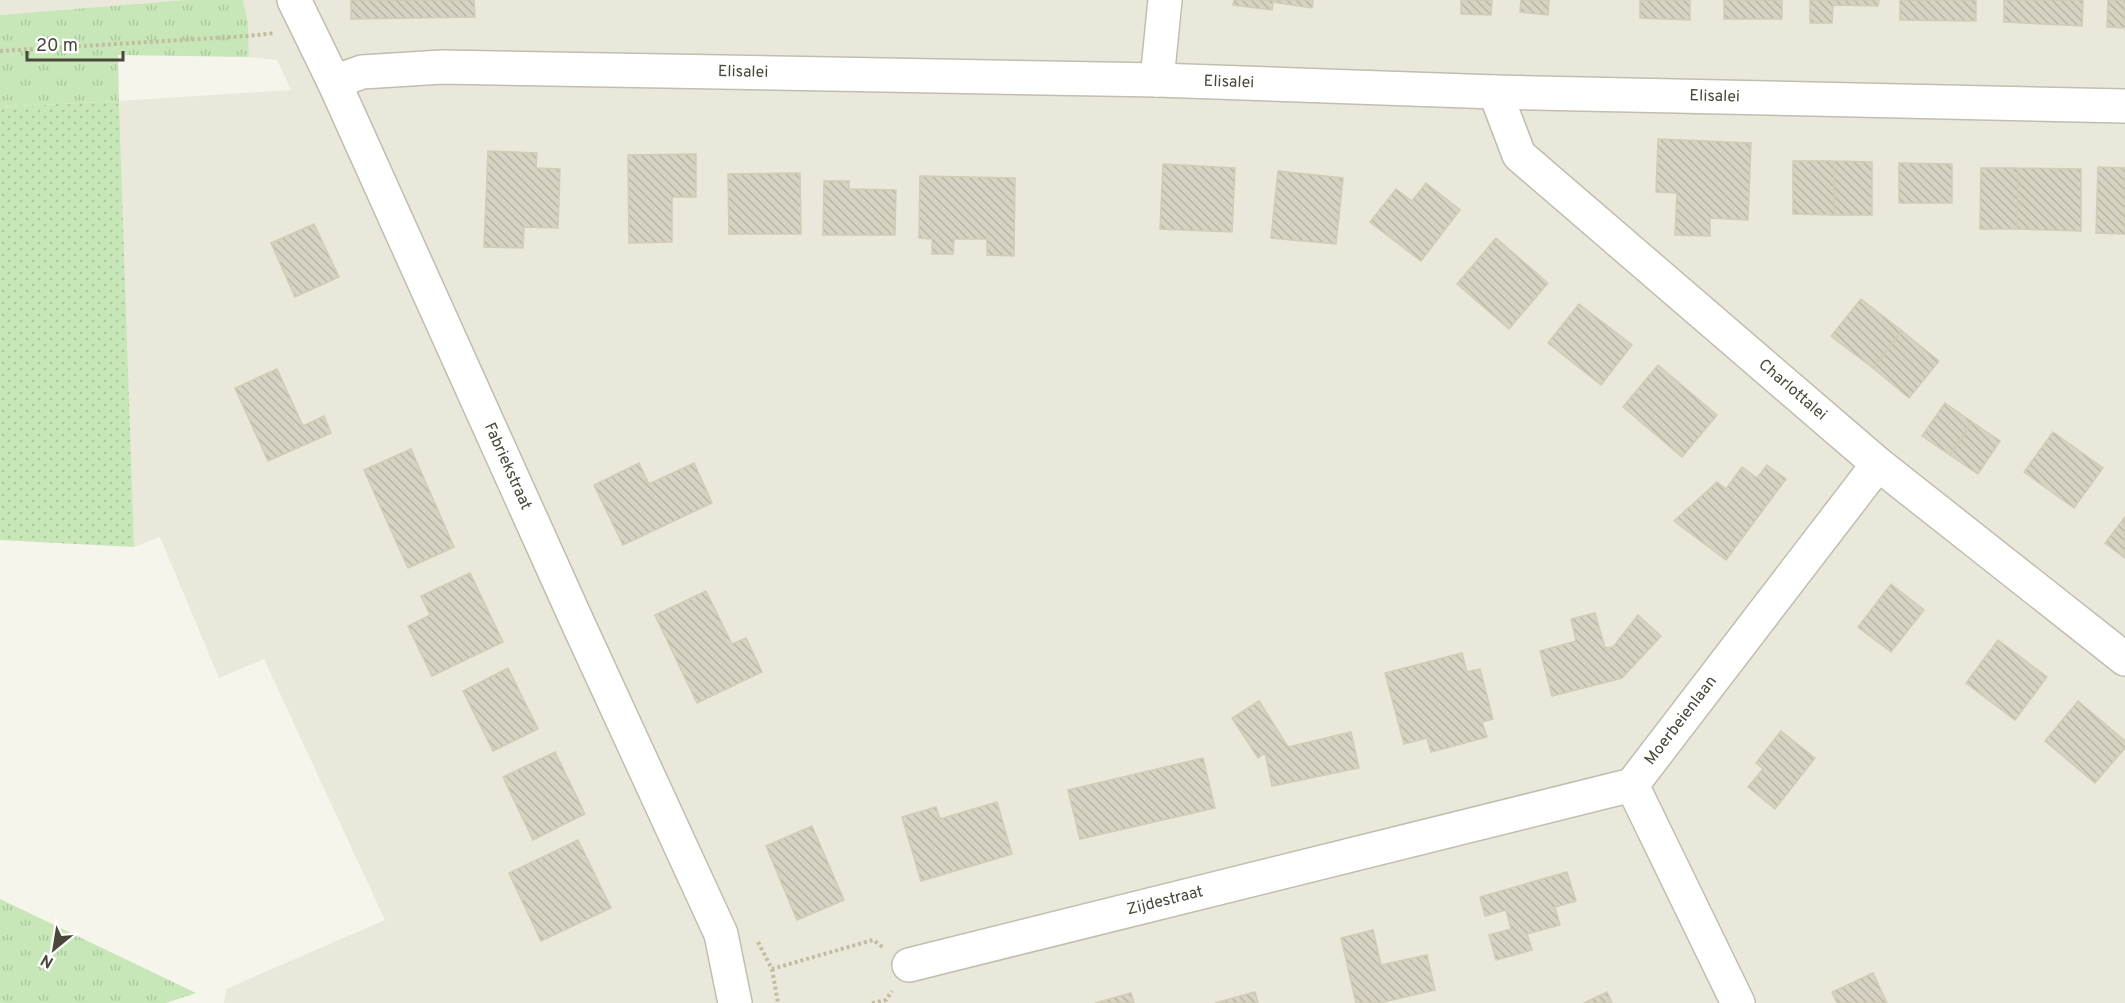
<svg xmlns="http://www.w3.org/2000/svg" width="2125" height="1003" viewBox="0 0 2125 1003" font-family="Overpass,sans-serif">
  <defs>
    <pattern id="grass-dots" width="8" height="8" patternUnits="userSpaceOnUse" patternTransform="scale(1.5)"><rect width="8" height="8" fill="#c7e7b8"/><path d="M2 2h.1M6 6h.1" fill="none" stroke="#acc89f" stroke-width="1.8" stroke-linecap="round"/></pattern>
    <pattern id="park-tufts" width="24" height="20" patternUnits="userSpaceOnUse" patternTransform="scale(1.5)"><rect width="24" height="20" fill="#c7e7b8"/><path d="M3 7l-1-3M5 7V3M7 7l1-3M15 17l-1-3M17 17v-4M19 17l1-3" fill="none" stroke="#acc89f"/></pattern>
    <pattern id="building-back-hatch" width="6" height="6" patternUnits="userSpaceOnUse" patternTransform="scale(1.5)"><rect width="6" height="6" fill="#d6d3c2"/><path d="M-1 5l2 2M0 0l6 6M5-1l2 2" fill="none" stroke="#b9b6a7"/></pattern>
  </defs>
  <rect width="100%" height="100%" fill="#f5f5ec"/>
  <path fill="#e9e8db" d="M0,0H185L0,15Z
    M243,0H2125V1003H224L226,989L385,920L264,659L219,678L160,537L134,547L119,101L291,90L277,60L249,57L248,23Z"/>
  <path fill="url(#grass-dots)" d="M119,101L134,547L0,540V107Z"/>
  <path fill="url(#park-tufts)" d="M185,0H243L248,23L249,57L118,55L119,101L0,107V15Z
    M0,899L196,993L166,1003H0Z"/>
  <path fill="url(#building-back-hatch)" stroke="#d1ccb6" stroke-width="1.5" d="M351,0H474L475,17L351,19Z
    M1234,0H1313L1312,8L1273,2L1272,10L1233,5Z
    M1461,0H1492L1491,15L1461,14Z
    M1521,0H1549L1548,15L1520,12Z
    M1640,0H1690V20L1640,18Z
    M1724,0H1782V19H1724Z
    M1810,0H1879L1878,6L1833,5L1832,23H1810Z
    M1900,0H1976V21L1900,20Z
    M2004,0H2083L2082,26L2004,22Z
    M2108,0H2125V28L2107,27Z
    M1658,139L1751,143L1748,220L1710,218V236L1675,235L1677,193L1656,192Z
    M488,151L537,153L536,168L560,169L558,228L524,227L523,248L484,247Z
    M696,154V197H672V242L629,243L628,155Z
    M1793,161H1834V215L1793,214Z
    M1834,161L1872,162V215H1834Z
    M1899,163L1952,164V203H1899Z
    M1163,164L1235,168L1232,232L1160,229Z
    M2098,167L2125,168V234L2096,233Z
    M1981,168H2018L2017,229H1980Z
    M2018,168L2081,169V231L2017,229Z
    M1278,171L1343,178L1336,244L1271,238Z
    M800,173L801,234H729L728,174Z
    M920,176L1015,178L1014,256L987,255V239H954L953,254H932V239L919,238Z
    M824,181H849V189L896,190L895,235H823Z
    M1426,183L1460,210L1421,261L1370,222L1396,189L1412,201Z
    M314,224L339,277L295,297L271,243Z
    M1496,238L1548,283L1509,329L1457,284Z
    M1861,299L1902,331L1873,368L1831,336Z
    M1579,304L1632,345L1601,385L1548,343Z
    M1902,331L1939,361L1909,398L1873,368Z
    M1658,365L1717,415L1682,457L1623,407Z
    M277,369L303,426L324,416L331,433L268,461L235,388Z
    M1945,403L1972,422L1950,455L1922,436Z
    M1972,422L2000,441L1978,474L1950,455Z
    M2053,432L2103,468L2074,508L2024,472Z
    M411,449L454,547L408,568L364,470Z
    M639,463L649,484L694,463L712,503L623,545L594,485Z
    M1767,465L1786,479L1726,560L1674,521L1717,482L1726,489L1742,467L1757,478Z
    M2125,517V558L2105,543Z
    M470,573L503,642L432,676L408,626L430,615L421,596Z
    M1891,584L1924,610L1891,652L1858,627Z
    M706,591L732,644L746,638L762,672L697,703L655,615Z
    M1595,613L1605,648L1613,647L1638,615L1661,636L1622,678L1552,696L1540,651L1576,641L1571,619Z
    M1998,640L2047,677L2015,720L1966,683Z
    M1462,653L1467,672L1480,669L1493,719L1482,722L1487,737L1431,752L1427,738L1404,744L1385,673Z
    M508,668L538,729L493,751L463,691Z
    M1259,701L1288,747L1351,732L1359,768L1272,786L1265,753L1258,758L1232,718Z
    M2078,701L2125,741V748L2095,783L2045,741Z
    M1781,731L1815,758L1775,809L1748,787L1763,769L1756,763Z
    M555,752L585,814L533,840L503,777Z
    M1203,758L1215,808L1080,839L1068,790Z
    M997,802L1012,854L921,881L902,817L936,807L940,819Z
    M812,826L844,900L797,920L766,846Z
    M578,840L611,908L541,941L509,873Z
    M1567,872L1576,901L1555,907L1560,925L1527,934L1532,950L1496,960L1489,935L1511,929L1506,910L1485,916L1480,897Z
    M1373,930L1381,965L1427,955L1435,990L1379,1003H1356L1341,938Z
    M1873,973L1887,1003H1837L1832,992Z
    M1255,992L1258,1003H1215Z
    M1607,992L1612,1003H1584Z
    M1131,993L1134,1003H1095Z"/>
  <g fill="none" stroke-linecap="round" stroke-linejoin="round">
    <g stroke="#c1beaf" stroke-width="36">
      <g id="minor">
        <path id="s1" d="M294,0L334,82L576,619L721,934L735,1003"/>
        <path d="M1157,80L1165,0"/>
        <path id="s2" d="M334,82L362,72L442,67L1157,80L1495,92L2125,106"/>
        <path id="s3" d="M1495,92L1519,155L1878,464L2125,659"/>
        <path id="s4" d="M1632,785L1878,464"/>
        <path d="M1632,785L1738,1003"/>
        <path id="s5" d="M909,965L1632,785"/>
      </g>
    </g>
    <path stroke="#c2bda1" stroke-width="4" stroke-dasharray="3 3" stroke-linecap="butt" d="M0,51L248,36L275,33
      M758,942L772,969L873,940L884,948
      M772,969L778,1003
      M872,1003L886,1000L892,991"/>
    <use href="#minor" stroke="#fff" stroke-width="33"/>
  </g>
  <g text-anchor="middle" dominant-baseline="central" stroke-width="4.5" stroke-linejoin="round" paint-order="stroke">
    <g font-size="16" fill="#4a473a" stroke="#fff">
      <text stroke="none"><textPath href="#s2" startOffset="411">Elisalei</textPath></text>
      <text stroke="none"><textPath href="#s2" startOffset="897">Elisalei</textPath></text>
      <text stroke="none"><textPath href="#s2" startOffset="1383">Elisalei</textPath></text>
      <text stroke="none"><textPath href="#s3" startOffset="428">Charlottalei</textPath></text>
      <text stroke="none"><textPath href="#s1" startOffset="513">Fabriekstraat</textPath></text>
      <text stroke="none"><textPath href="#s4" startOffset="81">Moerbeienlaan</textPath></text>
      <text stroke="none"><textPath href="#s5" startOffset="264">Zijdestraat</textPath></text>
    </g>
  </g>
  <g transform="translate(54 949) rotate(210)" stroke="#ffffff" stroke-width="4.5" paint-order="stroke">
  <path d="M0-4.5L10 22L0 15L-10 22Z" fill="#4a473a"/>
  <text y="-9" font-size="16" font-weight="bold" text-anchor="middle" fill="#4a473a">N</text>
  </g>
  <path d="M27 51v9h96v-9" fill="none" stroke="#4a473a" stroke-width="3"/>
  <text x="36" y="51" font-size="18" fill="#4a473a" stroke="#ffffff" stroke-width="4.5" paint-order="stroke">20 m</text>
</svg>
